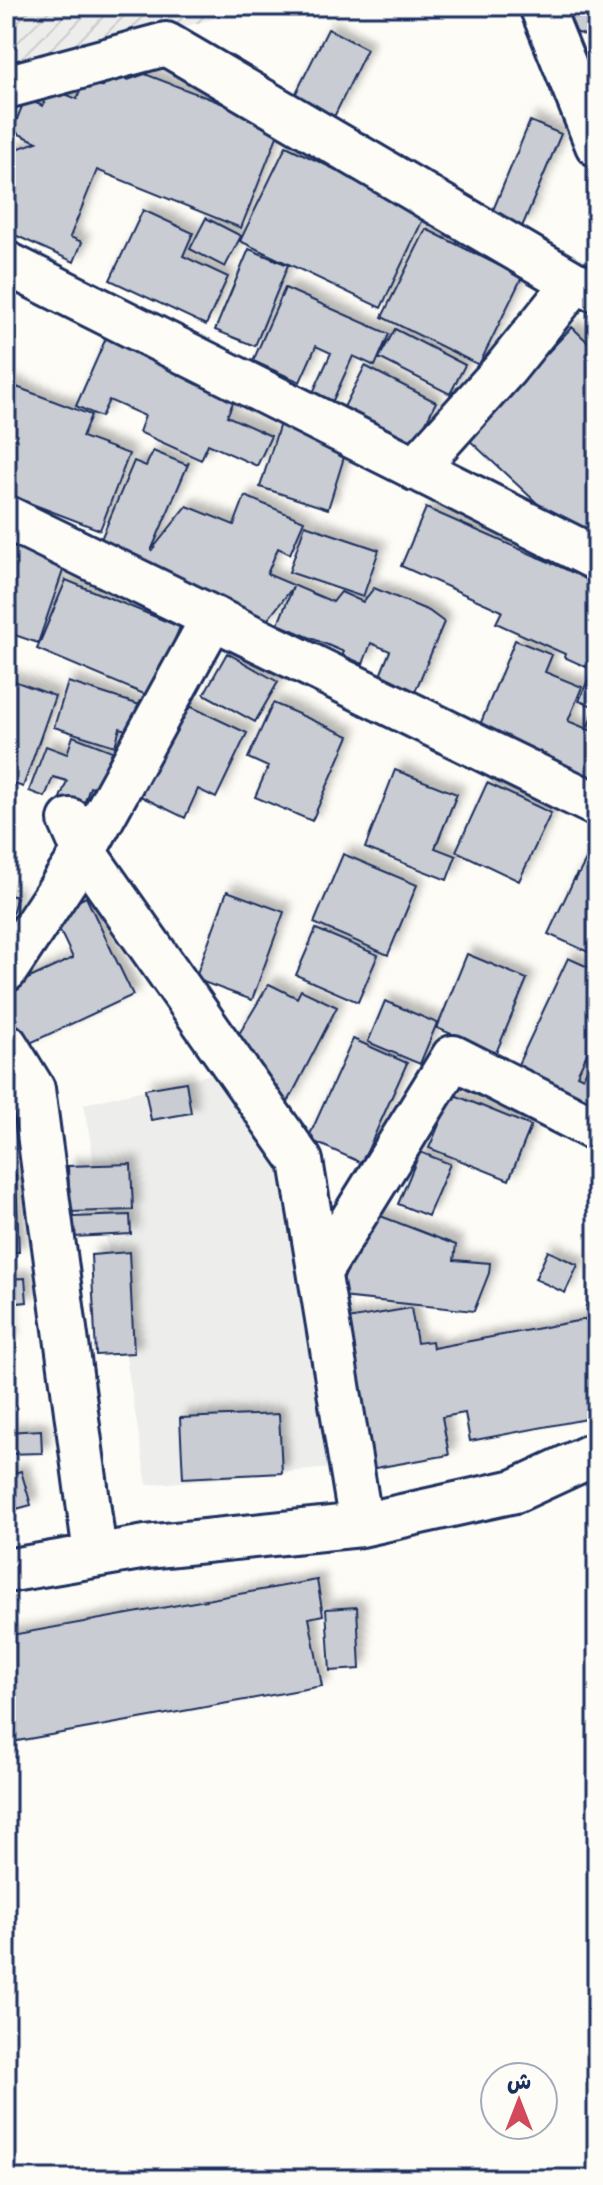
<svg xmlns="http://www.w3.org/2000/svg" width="603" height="2185" viewBox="0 0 603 2185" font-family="'Indie Flower','Playpen Sans Arabic',sans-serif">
  <defs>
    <pattern id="industrial-furrows" width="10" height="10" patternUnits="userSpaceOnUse" patternTransform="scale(2)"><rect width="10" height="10" fill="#edeeec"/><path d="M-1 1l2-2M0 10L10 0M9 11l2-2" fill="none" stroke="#cbcccd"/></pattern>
    <filter id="shadow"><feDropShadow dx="7" dy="-7" stdDeviation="4" flood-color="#0004"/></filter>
  </defs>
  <rect width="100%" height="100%" fill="#fdfcf7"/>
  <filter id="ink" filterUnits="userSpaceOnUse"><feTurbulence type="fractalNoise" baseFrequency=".0125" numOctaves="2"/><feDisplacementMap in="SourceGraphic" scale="16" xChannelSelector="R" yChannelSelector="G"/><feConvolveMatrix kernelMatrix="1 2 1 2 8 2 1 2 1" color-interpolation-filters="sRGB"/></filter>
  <g filter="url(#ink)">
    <path fill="#edeeec" d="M246,1066L306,1155L350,1287L375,1464L147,1485L84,1104Z"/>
    <path fill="url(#industrial-furrows)" d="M6,6H261L6,75Z"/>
    <path fill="#c9ccd3" stroke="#1b2f5e" stroke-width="2" filter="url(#shadow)" d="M574,6H597V39L566,29Z
      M328,29L367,49L334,117L294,97Z
      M109,72L128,80L145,74L281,126L241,228L97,170L70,237L82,242L74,262L6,231V156L8,152L37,142L12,131L25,99L43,106L50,88L77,99L85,79L103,87Z
      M530,121L561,134L522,227L491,215Z
      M286,146L426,213L381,308L240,241Z
      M143,210L193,233L183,256L228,277L206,325L110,280Z
      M206,218L241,236L225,267L190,249Z
      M426,229L522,277L479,365L382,317Z
      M249,249L288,265L255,346L215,330Z
      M285,288L389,334L375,366L353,356L330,407L311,397L331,353L316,346L300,382L253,361Z
      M572,327L597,351V525L580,543L467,438Z
      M395,329L465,365L450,394L379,358Z
      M106,338L236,396L227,416L271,436L257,466L208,444L201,460L139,432L145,416L109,400L101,417L76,406Z
      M365,366L436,402L413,449L341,413Z
      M6,383L91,415L82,437L129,454L100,530L6,494Z
      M281,420L349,441L328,509L260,487Z
      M153,451L187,465L189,462L151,551L187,506L234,525L245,496L304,521L290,554L278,548L267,574L333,602L341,592L363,602L374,588L429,611L444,622L415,692L379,678L390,651L371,643L363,664L342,655L344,652L278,624L293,587L265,623L96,551L134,461L146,466Z
      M426,508L597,583V642L586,667L564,657L565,654L496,623L502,611L401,566Z
      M305,525L379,550L363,597L289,572Z
      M6,538L67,559L38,643L6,632Z
      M66,580L180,627L151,697L37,649Z
      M515,640L552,655L545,672L582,687L568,721L597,733V787L477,732Z
      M227,653L278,682L255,722L204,694Z
      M591,673L597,676V729L588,726L596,707L579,701Z
      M6,678L55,696L23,787L6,781Z
      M68,682L143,706L135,733L120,728L115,746L54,727Z
      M181,702L247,733L216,798L198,789L185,818L138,795Z
      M273,703L349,736L312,821L255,797L268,767L248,758Z
      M73,736L112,751L98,790L90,787L83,807L60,798L67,781L53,777L45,797L29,791L46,746L67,754Z
      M395,770L457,794L435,848L456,856L447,880L365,848Z
      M487,783L551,813L519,881L456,851Z
      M597,839V952L595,955L548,934L577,873L575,881Z
      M343,854L417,885L388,955L314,923Z
      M227,891L284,912L252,1000L195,979Z
      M6,894L17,897L6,934Z
      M86,897L133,995L26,1045L6,1004V989L73,958L52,914Z
      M316,929L378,955L358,1002L296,975Z
      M467,954L527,979L496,1053L437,1028Z
      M568,958L597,971V1032L577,1075L583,1078L597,1048V1111L514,1073Z
      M269,984L297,998L301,990L337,1007L286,1106L236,1039Z
      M385,1001L437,1023L420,1064L368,1042Z
      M353,1039L407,1063L362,1163L308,1139Z
      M186,1082L191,1113L151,1120L145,1089Z
      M452,1094L531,1126L509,1180L429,1148Z
      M420,1152L450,1164L428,1216L398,1204Z
      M131,1164L133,1210L70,1212L68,1166Z
      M6,1175H16L19,1252H6Z
      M370,1212L456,1245L454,1260L490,1263L489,1273L474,1311L342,1297L343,1281Z
      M130,1215L131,1234L73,1237V1217Z
      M548,1251L578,1265L565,1293L535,1279Z
      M129,1252L134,1353L96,1355L91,1255Z
      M25,1278L27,1302L7,1304L10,1341H6V1279Z
      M597,1282V1311L586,1306Z
      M411,1308L417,1343L432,1341L433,1348L588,1319L597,1369V1417L470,1441L465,1413L442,1417L449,1455L364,1470L336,1321Z
      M279,1414L282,1473L183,1478L180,1418Z
      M41,1430L42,1453L6,1454V1432Z
      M21,1471L31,1505L9,1511L6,1500V1475Z
      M317,1580L323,1615L309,1618L322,1686L6,1743V1636Z
      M357,1607L360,1669L330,1671L326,1609Z"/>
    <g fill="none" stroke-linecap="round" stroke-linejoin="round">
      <g stroke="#1b2f5e" stroke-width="48">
        <path id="minor" d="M541,6L597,145
          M6,87L166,44L574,283L597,290
          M6,263L597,559
          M415,469L505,369L574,283
          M6,517L597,805
          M70,820L84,852L301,1161L361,1525
          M6,970L84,852L212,619
          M6,1045L33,1089L95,1554
          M321,1270L453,1057L597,1130
          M6,1571L146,1547L361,1525L515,1491L597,1453"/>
      </g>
      <use href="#minor" stroke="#fdfcf7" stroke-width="42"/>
    </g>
  </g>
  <rect width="603" height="2185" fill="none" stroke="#fdfcf7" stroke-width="32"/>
  <rect x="16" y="16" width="571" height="2153" fill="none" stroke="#1b2f5e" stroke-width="3" filter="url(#ink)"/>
  <g transform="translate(519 2101)"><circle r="38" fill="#fdfcf7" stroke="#a3aaba" stroke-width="2"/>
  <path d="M0-6L14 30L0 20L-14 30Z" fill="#d1495b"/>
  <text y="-12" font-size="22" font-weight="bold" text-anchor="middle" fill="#1b2f5e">ش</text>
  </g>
</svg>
